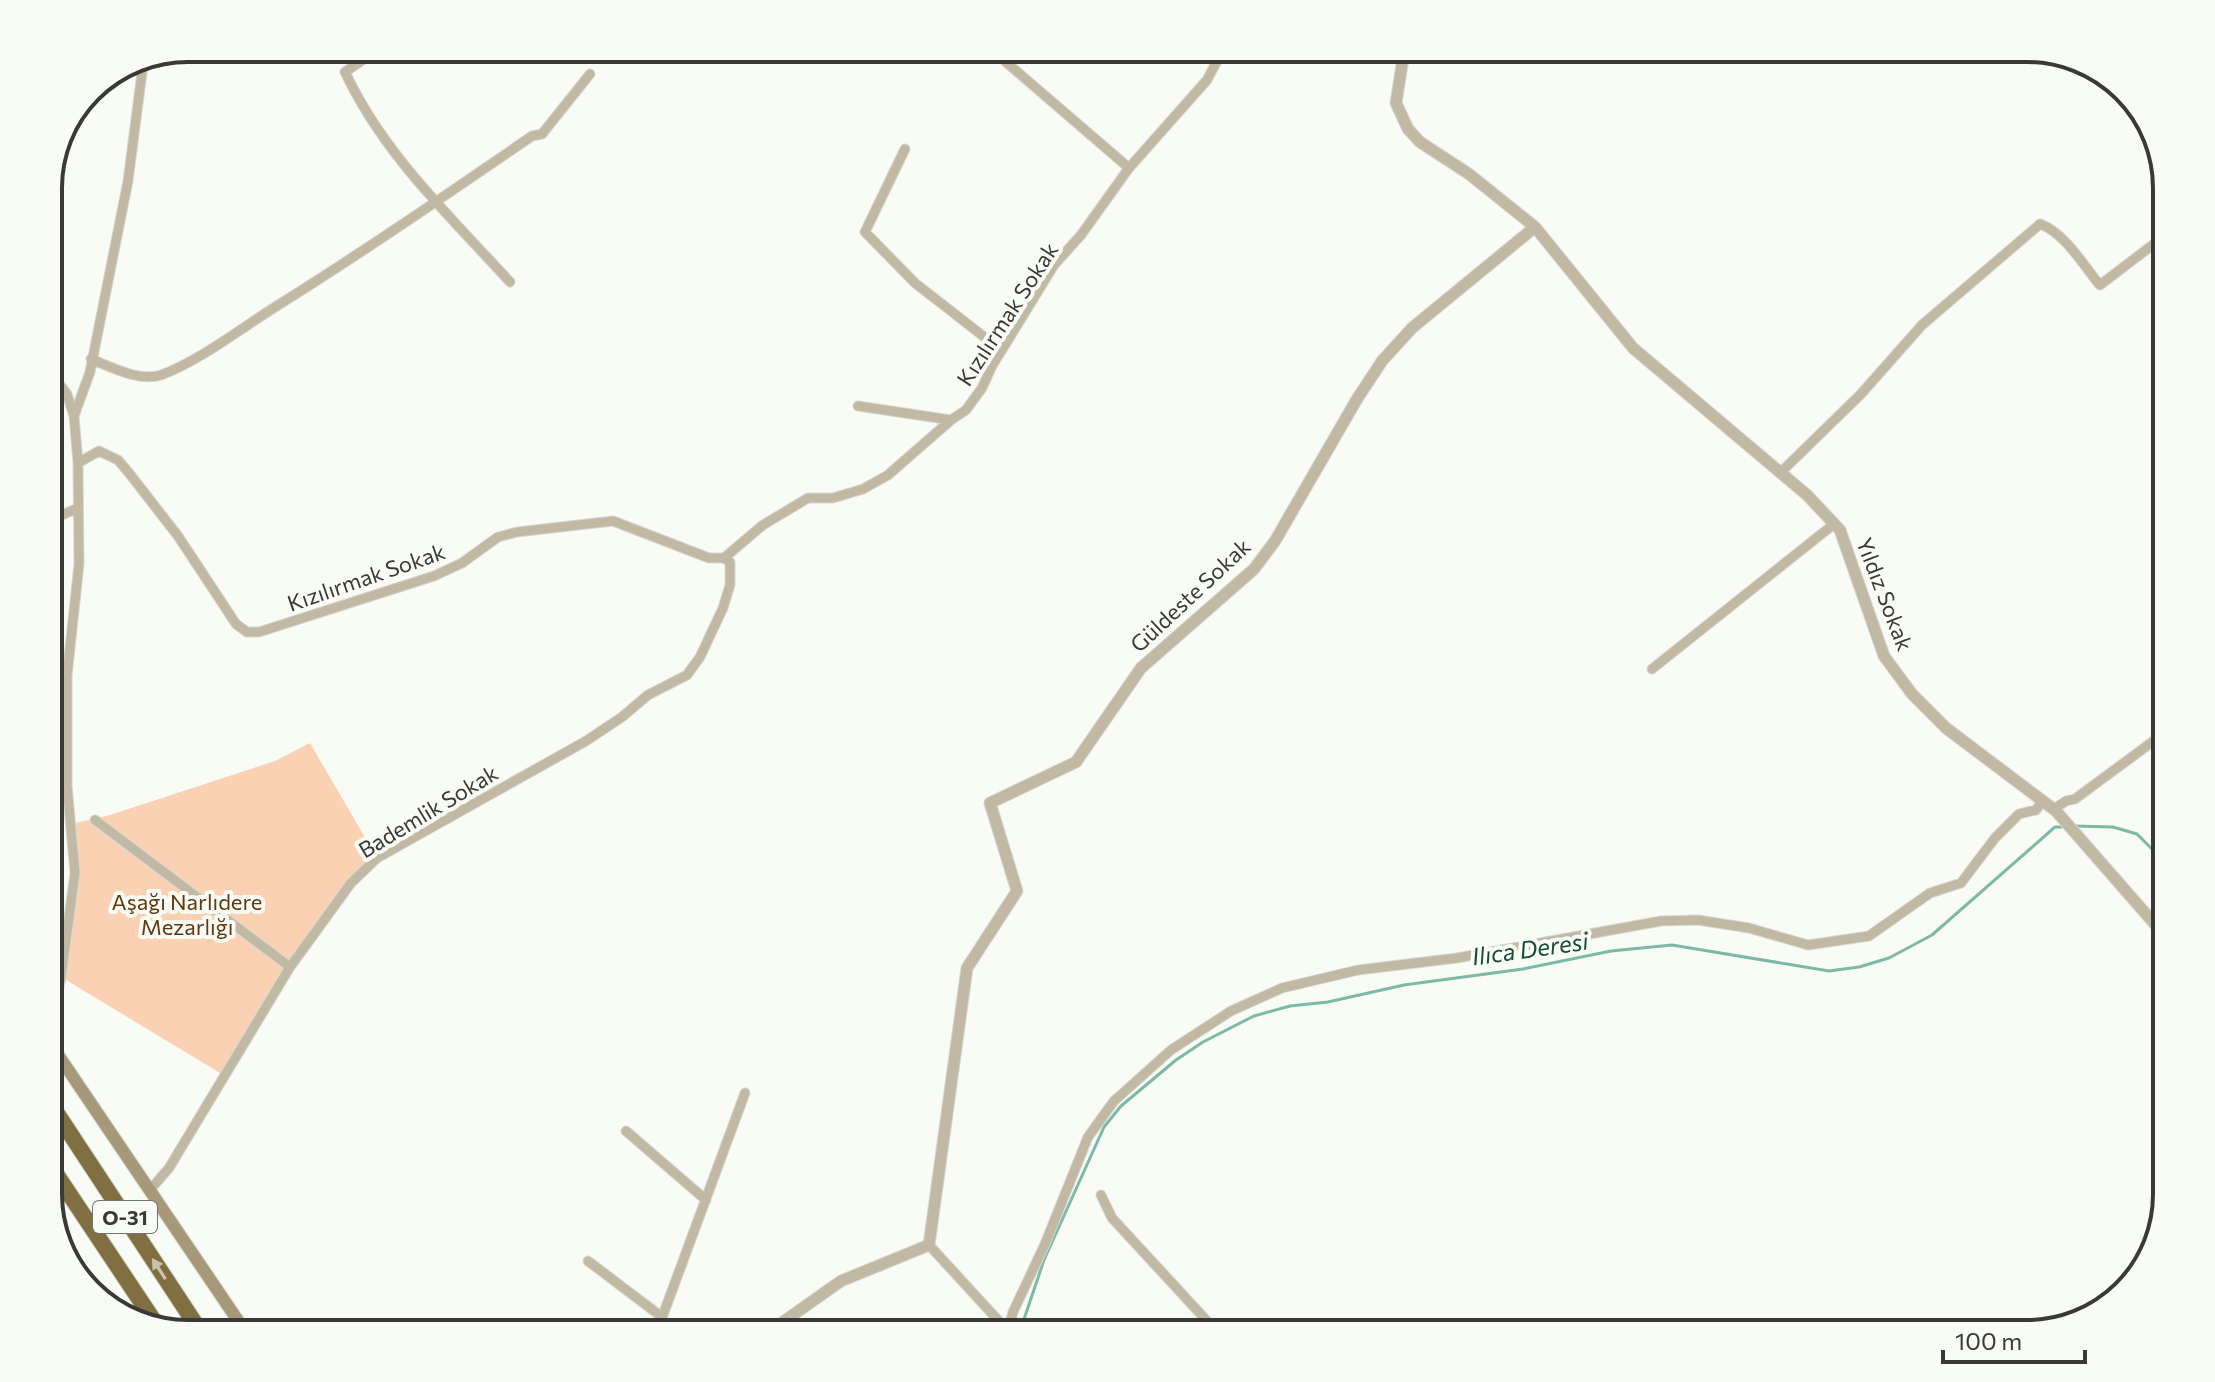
<svg xmlns="http://www.w3.org/2000/svg" width="2215" height="1382" viewBox="0 0 2215 1382" font-family="Commissioner,sans-serif">
  <rect width="100%" height="100%" fill="#f9fbf5"/>
  <path fill="#fad2b3" d="M310,743L377,858L317,928L225,1076L61,977L75,873L71,824L110,815L275,761Z"/>
  <g fill="none" stroke-linecap="round" stroke-linejoin="round">
    <path stroke="#7db9a7" stroke-width="3" d="M2073,826L2113,827L2137,834L2152,849L2167,858
      M1019,1334L1044,1260L1104,1127L1121,1106L1176,1060L1203,1042L1254,1016L1290,1006L1328,1002L1404,985L1523,969L1611,951L1672,945L1829,971L1859,967L1889,958L1932,935L2055,827H2065"/>
    <g stroke="#d6d8d3" stroke-width="11">
      <path id="minor" d="M380,48L345,72C384,155 449,215 510,282
        M992,50L1129,168
        M905,149L865,232L915,283L1001,350
        M91,359C111,367 139,382 161,375C197,362 239,330 272,309C360,254 446,195 532,136L542,134L590,74
        M48,369L67,394L74,416L78,463L79,564L67,676V785L75,873L61,977L48,1040
        M858,406L951,420
        M74,416L90,372L128,181L144,57
        M78,463L99,451L118,460L129,473L178,536L236,624L247,632H259L434,576L462,563L498,537L517,532L613,521L709,558H724L763,525L808,498H833L863,489L888,475L951,420L966,410L982,388L992,366L1054,265L1081,235L1129,168L1207,80L1224,48
        M1781,472L1861,394L1922,325L2040,224C2065,233 2083,265 2100,285L2167,234
        M48,521L78,508
        M1652,669L1834,524
        M2054,809L2066,801L2075,799L2167,731
        M95,820L290,967
        M626,1131L706,1200
        M150,1190L169,1168L290,967L351,883L377,858L586,741L622,717L648,695L687,675L700,657L723,608L730,585V562L724,558
        M1101,1195L1112,1218L1219,1334
        M929,1245L1008,1331
        M588,1261L662,1317
        M656,1334L745,1093
        M1009,1334L1008,1331L1013,1312L1045,1244L1088,1137L1114,1101L1171,1050L1231,1011L1282,988L1358,970L1457,958L1661,921L1698,920L1749,928L1808,945L1869,936L1930,893L1961,883L1995,838L2019,814L2036,810L2043,800"/>
    </g>
    <g stroke="#d6d8d3" stroke-width="13">
      <path id="tertiary" d="M1407,48L1404,52L1396,103L1408,129L1420,142L1469,174L1535,227L1633,348L1807,495L1840,530L1884,656L1912,694L1946,728L2056,811L2167,938
        M769,1334L773,1329L841,1281L929,1245L967,968L1017,891L990,803L1076,762L1141,668L1254,569L1275,541L1357,399L1382,361L1412,328L1535,227"/>
    </g>
    <g stroke="#d6d8d3" stroke-width="14">
      <path id="secondary" d="M48,1040L247,1334"/>
    </g>
    <g stroke="#d6d8d3" stroke-width="18">
      <path id="motorway" d="M48,1100L202,1334
        M48,1162L156,1324"/>
    </g>
    <use href="#minor" stroke="#c1b9a4" stroke-width="9"/>
    <use href="#tertiary" stroke="#c1b9a4" stroke-width="11"/>
    <use href="#secondary" stroke="#a6997a" stroke-width="12"/>
    <use href="#motorway" stroke="#806f41" stroke-width="16"/>
  </g>
  <defs><path id="oneway-solid" d="M-6-.8H1V-3.2L6.5 0L1 3.2V.8H-6Z" transform="scale(2)"/></defs>
  <use fill="#c9c3ad" href="#oneway-solid" transform="translate(159 1269) rotate(-123)"/>
  <g text-anchor="middle" dominant-baseline="central" stroke-width="8" stroke-linejoin="round" paint-order="stroke">
    <rect fill="#f9fbf5" stroke="#737470" stroke-width="2" x="93" y="1201" width="64" height="32" rx="6"/>
    <g font-size="20" font-weight="bold" fill="#393a37">
      <text x="125" y="1217">O-31</text>
    </g>
    <g font-size="22" fill="#393a37" stroke="#f9fbf5">
      <text transform="translate(1007 314) rotate(-57)">Kızılırmak Sokak</text>
      <text transform="translate(366 577) rotate(-19)">Kızılırmak Sokak</text>
      <text transform="translate(1885 594) rotate(69)">Yıldız Sokak</text>
      <text transform="translate(1190 595) rotate(-43)">Güldeste Sokak</text>
      <text transform="translate(428 811) rotate(-31)">Bademlik Sokak</text>
    </g>
    <g font-size="22" fill="#613810" stroke="#f9fbf5">
      <text x="187" y="901">Aşağı Narlıdere<tspan x="187" dy="25">Mezarlığı</tspan></text>
    </g>
    <g font-size="24" font-style="italic" fill="#184b3e" stroke="#f9fbf5">
      <text transform="translate(1530 948) rotate(-8)">Ilıca Deresi</text>
    </g>
  </g>
  <path d="M0 0H2215V1382H0ZM188 62H2027A126 126 0 0 1 2153 188V1194A126 126 0 0 1 2027 1320H188A126 126 0 0 1 62 1194V188A126 126 0 0 1 188 62Z" fill="#f9fbf5" fill-rule="evenodd"/>
  <path fill="none" stroke="#393a37" stroke-width="4" d="M188 62H2027A126 126 0 0 1 2153 188V1194A126 126 0 0 1 2027 1320H188A126 126 0 0 1 62 1194V188A126 126 0 0 1 188 62Z"/>
  <path d="M1943 1350v12h142v-12" fill="none" stroke="#393a37" stroke-width="4"/>
  <text x="1955" y="1350" font-size="24" fill="#393a37" stroke="#f9fbf5" stroke-width="6" paint-order="stroke">100 m</text>
</svg>
